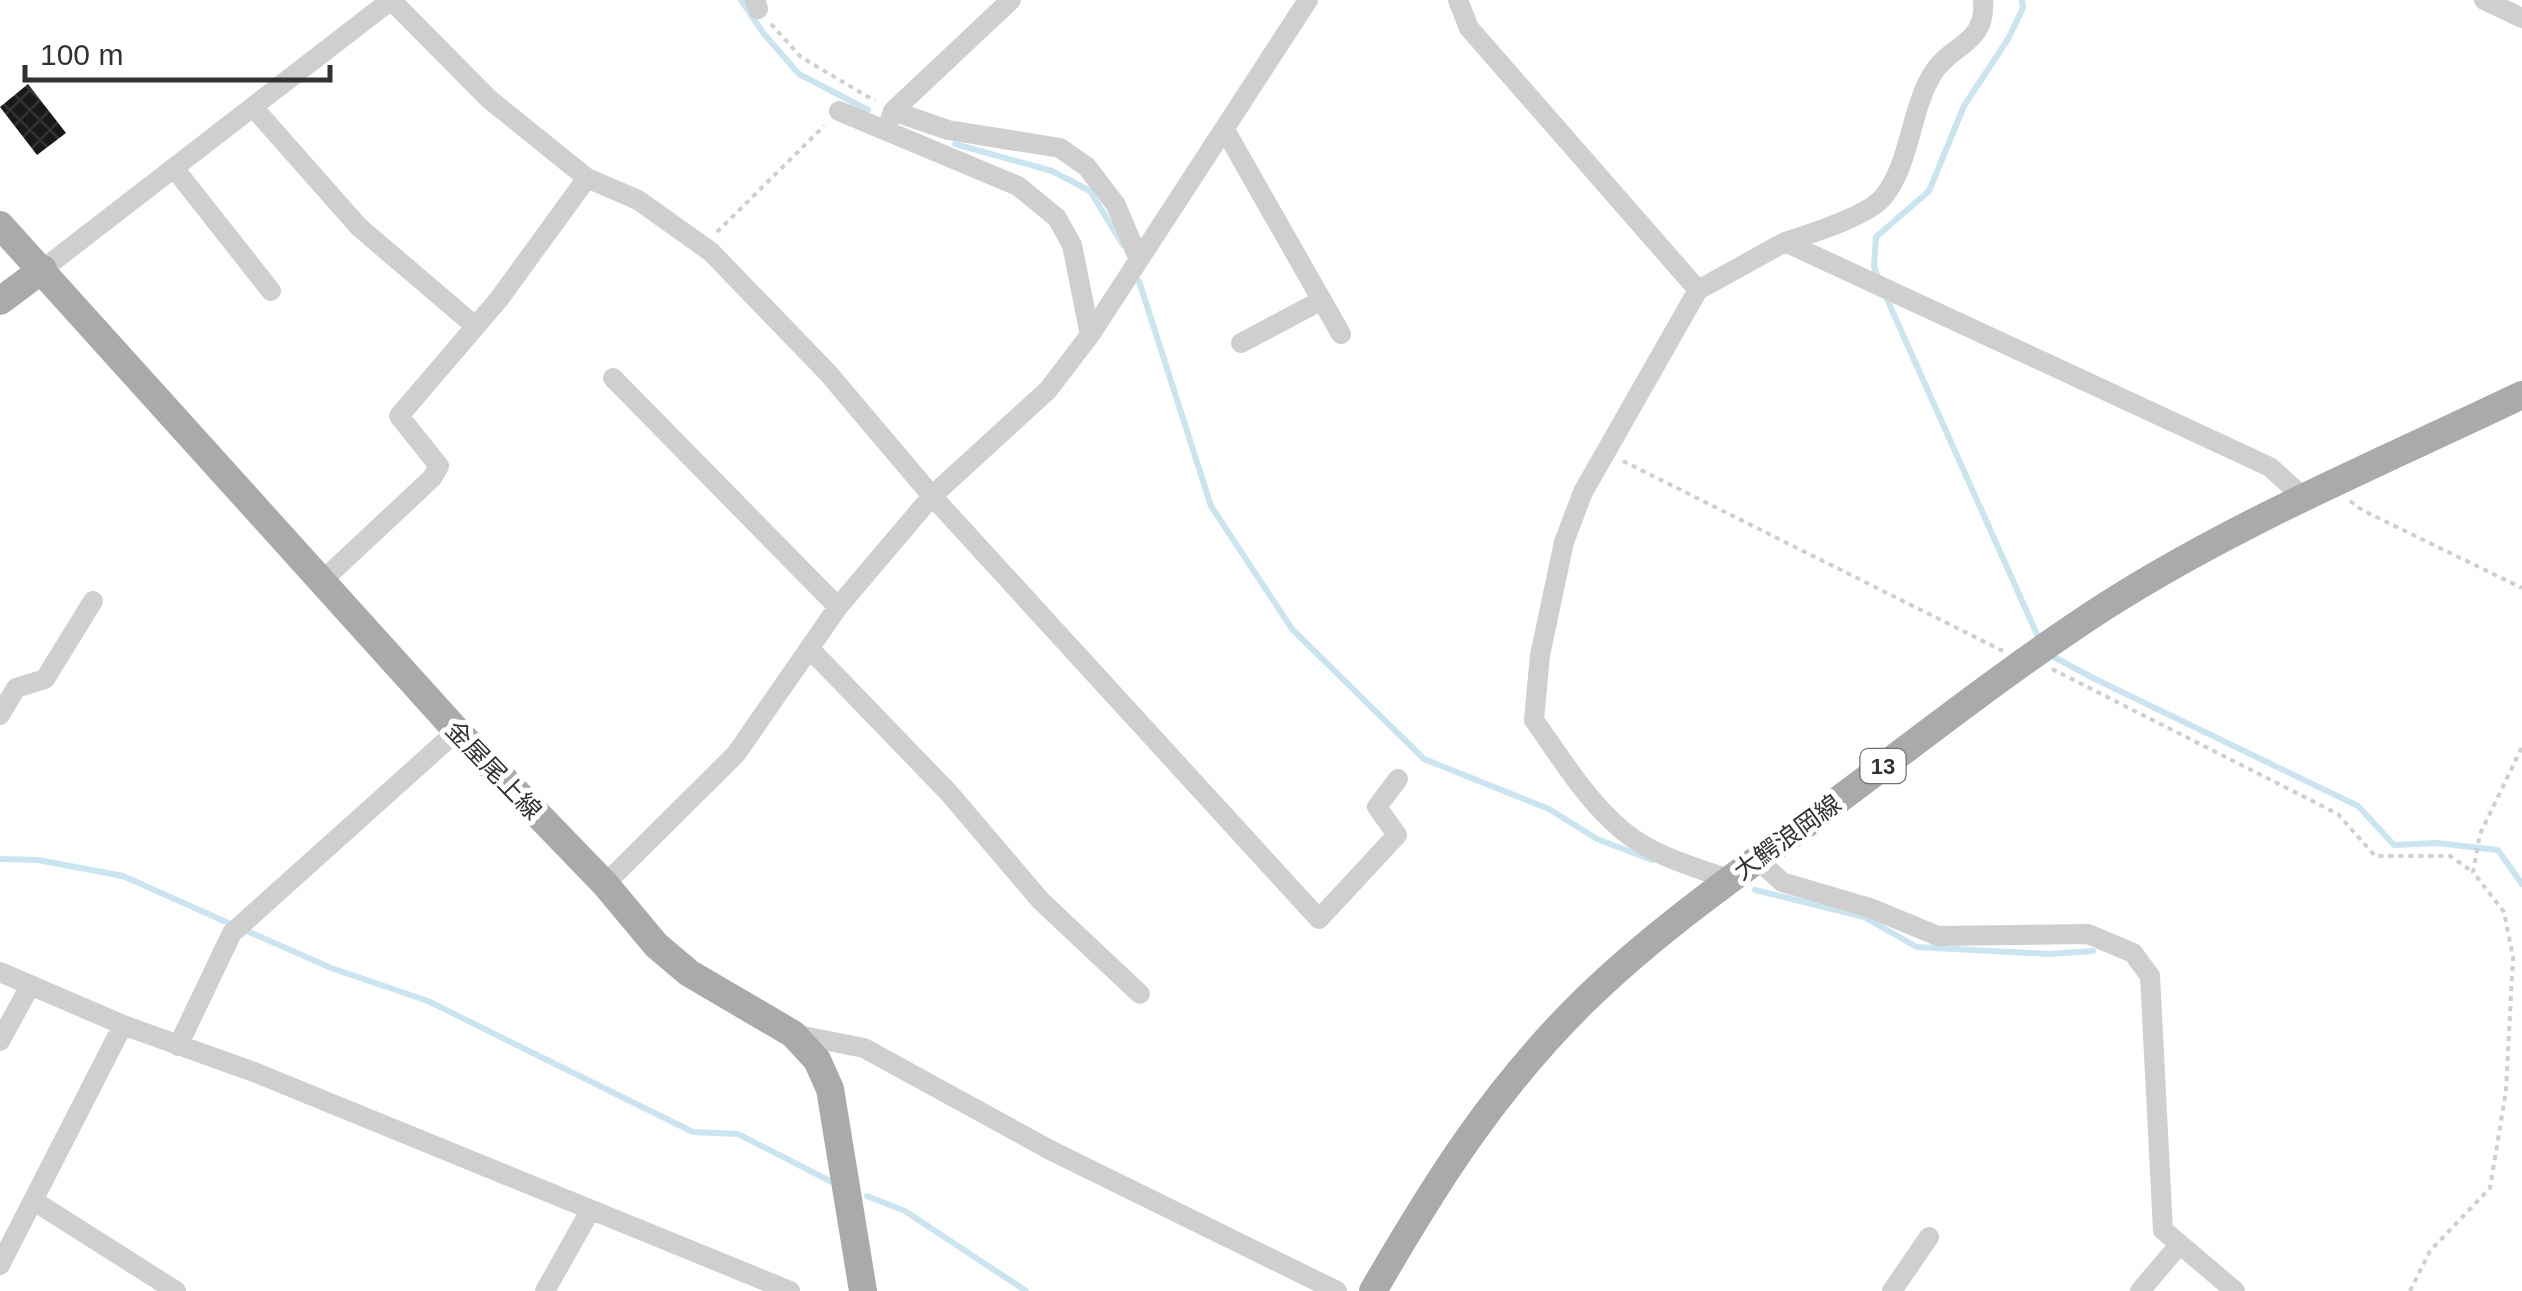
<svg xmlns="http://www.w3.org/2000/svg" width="2522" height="1291" viewBox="0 0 2522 1291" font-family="Helvetica,'Noto Sans JP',sans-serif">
  <defs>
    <pattern id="building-cross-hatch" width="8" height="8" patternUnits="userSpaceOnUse" patternTransform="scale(2.5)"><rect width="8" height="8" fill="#191919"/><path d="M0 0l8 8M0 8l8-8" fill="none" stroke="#323232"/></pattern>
  </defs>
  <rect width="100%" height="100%" fill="#fff"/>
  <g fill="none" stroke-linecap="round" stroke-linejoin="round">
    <path stroke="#cae4f0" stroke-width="6" d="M741,0L764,34L799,74L868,110
      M955,144L1052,171L1090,191L1123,245
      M1879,280L1874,267L1876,237L1929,191L1964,106L2008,39L2023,8L2022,0
      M1139,281L1211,506L1292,629L1424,759L1549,809L1597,839L1652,860
      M1886,297L2040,641
      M2050,655L2095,679L2358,806L2394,845L2436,843L2498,850L2522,884
      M0,859L38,860L123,876L233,925
      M1755,890L1864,917L1917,947L2050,954L2093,951
      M245,930L331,968L428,1001L693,1132L738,1134L836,1184
      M867,1196L905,1211L1026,1291"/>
  </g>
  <path fill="url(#building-cross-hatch)" d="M28,84L66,133L37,155L0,107Z"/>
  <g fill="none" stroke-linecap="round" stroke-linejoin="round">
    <path stroke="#cfcfcf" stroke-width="4" stroke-dasharray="5 5" stroke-linecap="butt" d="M771,24L801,57L875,101
      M717,232L824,126
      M1623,461L2003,651
      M2350,501L2362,510L2522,588
      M2052,669L2338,814L2375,856H2450L2473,872
      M2410,1291L2430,1251L2490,1188L2506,1091L2513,957L2504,912L2473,872L2480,834L2522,747"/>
    <path stroke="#cfcfcf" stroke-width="20" d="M391,0L489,99L587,178L638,200L711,252L828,373L932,496L1319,919L1397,835L1377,807L1398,779
      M755,0L758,9
      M1458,0L1469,28L1698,290
      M2484,0L2522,18
      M253,107L359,227L475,326
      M839,111L1018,186L1057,218L1072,245L1090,335
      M893,111L948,130L1060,148L1087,167L1116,205L1139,260
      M890,120L893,111L1011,0
      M1225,130L1341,334
      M174,168L271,291
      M1785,242C1810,234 1869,216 1884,196C1911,162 1910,110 1933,73C1951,44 1987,44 1983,0
      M43,269L391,0
      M1241,343L1322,300
      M613,378L838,607
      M323,580L432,478L439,466L399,416L499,299L587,178
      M810,649L949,793L1041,901L1140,994
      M0,715L16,688L45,679L93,601
      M1758,860L1782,882L1870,908L1938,936L2088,934L2133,953L2150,976L2163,1230L2235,1291
      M1728,879C1692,866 1651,855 1622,830C1586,800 1561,758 1534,720L1540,655L1564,542L1583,492L1698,290L1785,242L2270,467L2305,499
      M605,884L736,754L838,607L932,496L1048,390L1090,335L1308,0
      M0,972L123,1025L254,1072L790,1291
      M793,1034L864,1048L1050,1150L1337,1291
      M0,1041L30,986
      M178,1046L232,933L457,731
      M34,1201L176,1291
      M0,1265L123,1025
      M545,1291L590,1211
      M1892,1291L1929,1237
      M2140,1291L2179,1245"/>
    <path stroke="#aaa" stroke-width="28" d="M0,225L457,731L605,884L656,945L689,973L793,1034L817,1060L830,1089L863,1291
      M0,301L43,269
      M1373,1291C1436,1182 1495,1088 1586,999C1664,923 1754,863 1841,798C1928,733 2013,666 2104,607C2235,523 2382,462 2522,395"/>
  </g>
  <g text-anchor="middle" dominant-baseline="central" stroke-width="10" stroke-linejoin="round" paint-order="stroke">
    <rect fill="#fff" stroke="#707070" stroke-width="2.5" x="1860.5" y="749" width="45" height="34" rx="8"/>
    <g font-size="22" font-weight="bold" fill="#323232">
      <text x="1883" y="766">13</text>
    </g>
    <g font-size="25" fill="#323232" stroke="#fff">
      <text transform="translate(494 770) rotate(46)">金屋尾上線</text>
      <text transform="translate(1787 837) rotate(-36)">大鰐浪岡線</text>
    </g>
  </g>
  <path d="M25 65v15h305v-15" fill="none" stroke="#323232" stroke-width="5"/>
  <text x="40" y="65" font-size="30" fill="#323232" stroke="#ffffff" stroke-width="8" paint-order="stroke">100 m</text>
</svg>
